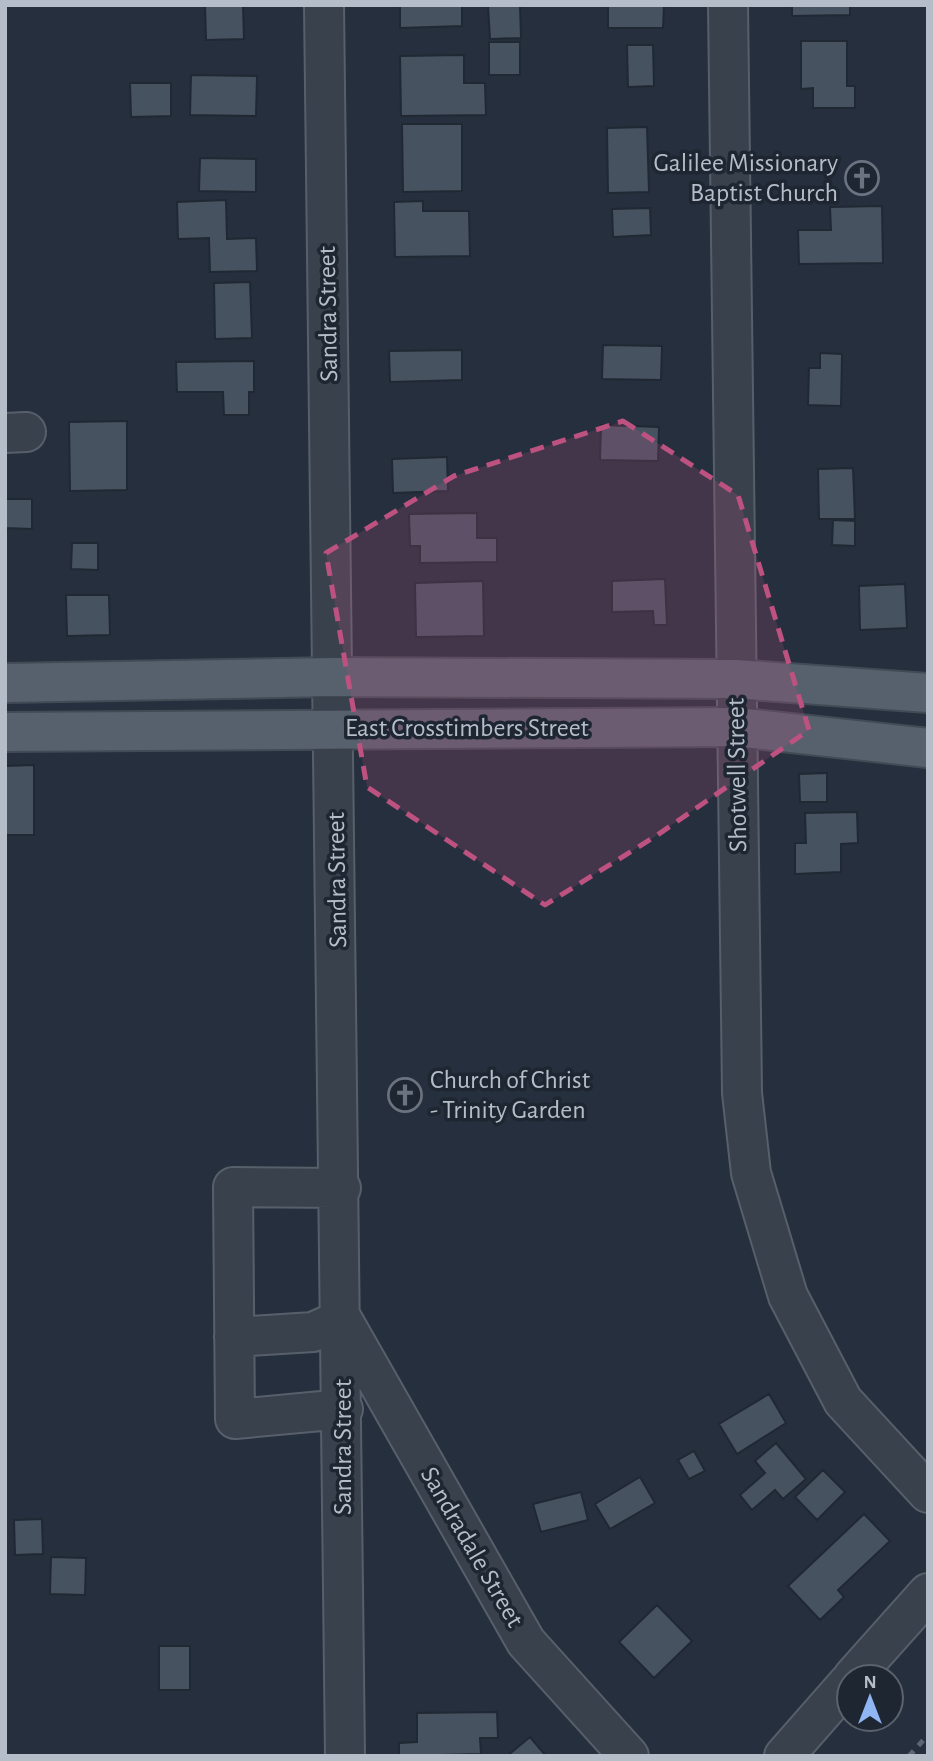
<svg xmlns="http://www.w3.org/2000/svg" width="933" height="1761" viewBox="0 0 933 1761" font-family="'Alegreya Sans',sans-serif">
  <rect width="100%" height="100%" fill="#252f3d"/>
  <path fill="#475261" stroke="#202834" stroke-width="2" d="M205,5H243L244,39L206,40Z
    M400,5H462V26L400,28Z
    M488,5H520L521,38L490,39Z
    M608,5H664L663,28H608Z
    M792,5H850V15L792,16Z
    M801,41H847V86H855V108H813V88L801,89Z
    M489,42H520V75H489Z
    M627,45H653L654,86L628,87Z
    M464,55V83H485L486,115L401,116L400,56Z
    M191,75L257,76L256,116L190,115Z
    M130,83H171V116L131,117Z
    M402,124H462V191L403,192Z
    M647,127L649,192L608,193L607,128Z
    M200,158L256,159V192L199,191Z
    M226,200L227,239L256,238L257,271L210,272L209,238L178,239L177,202Z
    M423,201V211H469L470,256L395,257L394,202Z
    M882,206L883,263L799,264L798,230H831L830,207Z
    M650,208L651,235L613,237L612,209Z
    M250,282L252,338L215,339L214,283Z
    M603,345L662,346L661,380L602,379Z
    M462,350V380L390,382L389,351Z
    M820,353L842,354L841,406L808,405L809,368H820Z
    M254,361V392H249V415H224L223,392H177L176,362Z
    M127,421V490L70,491L69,422Z
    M601,425L659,427L658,461L600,460Z
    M447,457L448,491L393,493L392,459Z
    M853,468L855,519H819L818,469Z
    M5,499H32V529L5,528Z
    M477,513V538H497V562L420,563V546H410L409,514Z
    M833,520L855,521V546L832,545Z
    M72,543H98V570L71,569Z
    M665,579L667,625H654L653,611L612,612V581Z
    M483,581L484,636L416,637L415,583Z
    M905,584L907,628L860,630L859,586Z
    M66,595H109L110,635L67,636Z
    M34,765V835H5V766Z
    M827,773V802H800L799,774Z
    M857,812L858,843L841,844V872L795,874V843H806L805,813Z
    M769,1394L786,1423L737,1454L719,1424Z
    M776,1443L806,1479L783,1499L775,1490L752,1510L740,1495L765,1473L755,1461Z
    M694,1451L705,1471L689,1479L678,1460Z
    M823,1470L845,1492L817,1520L795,1497Z
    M640,1477L655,1503L610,1529L595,1504Z
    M581,1492L588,1520L541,1532L533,1504Z
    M864,1514L890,1541L838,1590L844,1597L820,1620L788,1586Z
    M42,1519L43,1554L15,1555L14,1520Z
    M51,1557L86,1558L85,1595L50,1594Z
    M657,1605L692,1641L654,1678L619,1642Z
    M159,1646H190V1690H159Z
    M497,1712L498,1738H480L481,1754L399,1756V1743L417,1742V1713Z
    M530,1737L546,1756H507Z"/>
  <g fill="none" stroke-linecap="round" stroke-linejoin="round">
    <g stroke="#575f6b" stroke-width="42">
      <path id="minor" d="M324,5L345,1756
        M728,5L742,1093L751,1173L788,1296L843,1401L928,1493
        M5,433L26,432
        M341,1188L233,1187L235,1419L343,1409
        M234,1337L313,1332L342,1319L526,1642L629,1756
        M853,1677L928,1593
        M784,1756L849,1682"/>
    </g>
    <g stroke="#424a56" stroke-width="42">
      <path id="major" d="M5,683L334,677L735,679L928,693
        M5,732L736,727L928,748"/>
    </g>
    <use href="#minor" stroke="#39414d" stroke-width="38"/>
    <use href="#major" stroke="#57606d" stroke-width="38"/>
    <path stroke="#5c6574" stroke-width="5" stroke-dasharray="7 7" stroke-linecap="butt" d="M909,1756L928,1735"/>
  </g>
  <path fill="#bd5281" fill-opacity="0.2" stroke="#bd5281" stroke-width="5" stroke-dasharray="14 9" stroke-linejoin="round" d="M623,421L738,495L809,730L656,836L545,905L367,787L326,553L454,476Z"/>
  <defs>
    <g id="church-ring" transform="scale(1.75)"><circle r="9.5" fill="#1e2632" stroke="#6b7280" stroke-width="1.5"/><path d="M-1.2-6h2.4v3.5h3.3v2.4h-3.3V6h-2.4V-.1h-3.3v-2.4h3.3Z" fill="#6b7280"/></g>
  </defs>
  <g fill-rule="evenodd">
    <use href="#church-ring" x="862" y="178"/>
    <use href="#church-ring" x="405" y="1095"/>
  </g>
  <g text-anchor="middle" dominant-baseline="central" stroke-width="7" stroke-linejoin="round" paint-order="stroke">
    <g font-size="26" fill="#b5bdc8" stroke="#1e2632" text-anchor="end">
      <text x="838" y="163">Galilee Missionary<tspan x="838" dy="30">Baptist Church</tspan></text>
      <text x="430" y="1080" text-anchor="start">Church of Christ<tspan x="430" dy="30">- Trinity Garden</tspan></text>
    </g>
    <g font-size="26" fill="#b5bdc8" stroke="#1e2632">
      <text transform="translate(328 314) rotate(-91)">Sandra Street</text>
      <text x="467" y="728">East Crosstimbers Street</text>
      <text transform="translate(737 775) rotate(-91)">Shotwell Street</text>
      <text transform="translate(337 880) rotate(-91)">Sandra Street</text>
      <text transform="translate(343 1447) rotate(-90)">Sandra Street</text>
      <text transform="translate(472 1547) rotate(60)">Sandradale Street</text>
    </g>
  </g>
  <rect width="933" height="1761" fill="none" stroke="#b5bdc8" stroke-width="14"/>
  <g transform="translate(870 1698)"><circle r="33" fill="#1e2632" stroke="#5a626e" stroke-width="2"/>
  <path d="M0-5L12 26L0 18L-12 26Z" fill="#90b5f3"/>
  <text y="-10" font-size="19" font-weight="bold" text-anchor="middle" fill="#b5bdc8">N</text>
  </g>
</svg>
